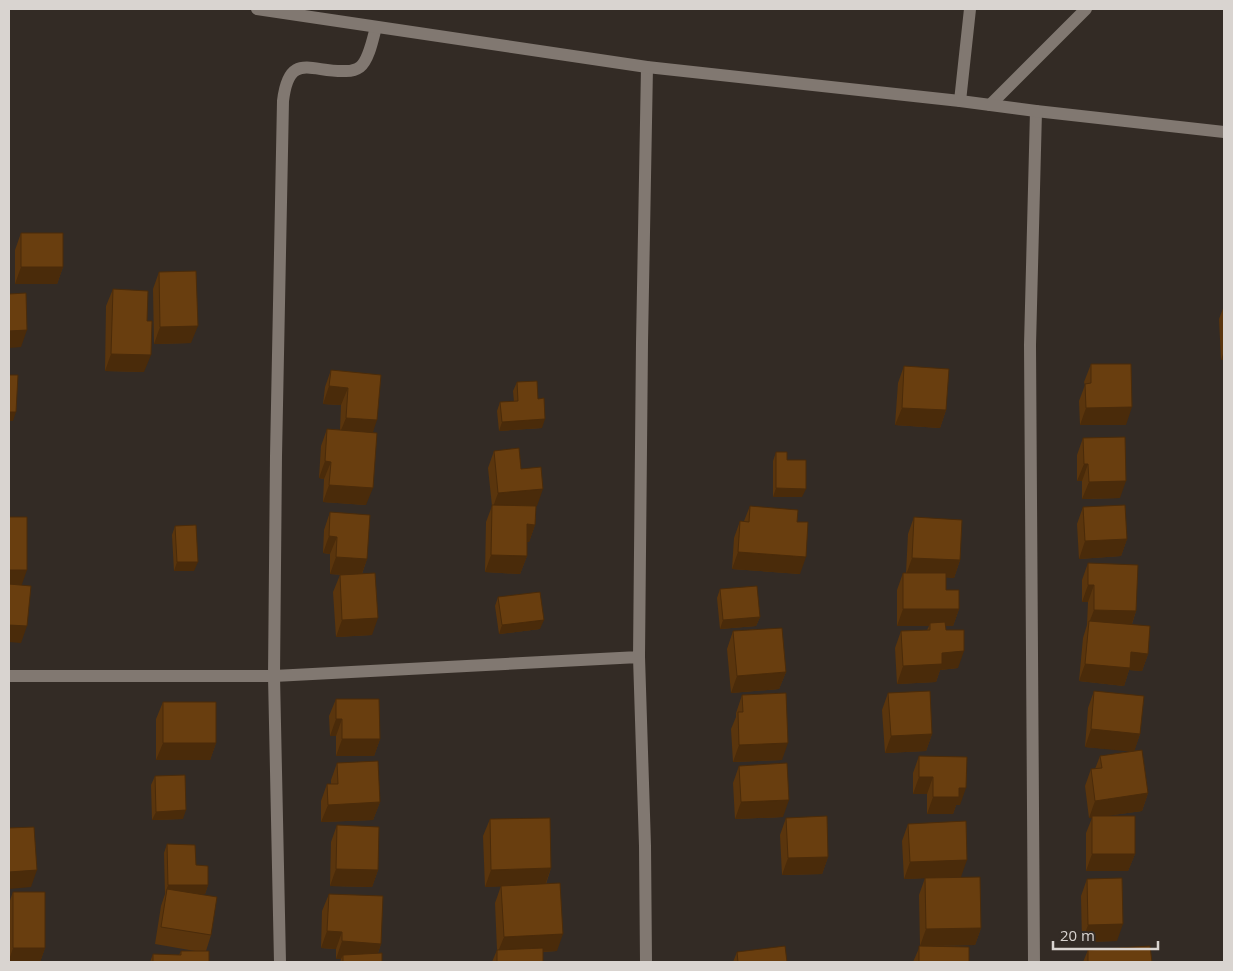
<svg xmlns="http://www.w3.org/2000/svg" width="1233" height="971" viewBox="0 0 1233 971" font-family="'Open Sans',sans-serif">
  <rect width="100%" height="100%" fill="#332b25"/>
  <g fill="none" stroke-linecap="round" stroke-linejoin="round">
    <path stroke="#817871" stroke-width="12" d="M990,105L1086,9"/>
    <path stroke="#817871" stroke-width="12" d="M960,101L970,9
      M9,676H274L639,657
      M280,962L274,676L276,456L283,101C289,50 312,73 346,71C351,71 356,70 360,67C369,60 373,38 376,27
      M646,962L645,846L639,657L642,343L647,67
      M1034,962L1030,345L1036,111"/>
    <path stroke="#817871" stroke-width="12" d="M257,9L647,67L960,101L1036,111L1224,132"/>
  </g>
  <path fill="#5a350d" d="M21,233L63,267L57,284H15V250Z
    M159,272L191,343L154,344L153,289Z
    M113,289L144,372L105,371L106,306Z
    M1224,306V360H1221L1219,319Z
    M1091,364L1126,425H1080L1079,401L1085,385L1084,382Z
    M904,366L946,410L940,428L895,425L898,383Z
    M331,370L381,375L373,432L366,505L323,502L324,479L319,478L321,446L327,429L340,430L341,405L323,404L325,387Z
    M517,382L538,399L542,428L499,431L497,411L500,402H514L513,391Z
    M1083,438L1120,498L1082,499V481H1077V455Z
    M494,451L521,469L537,506H536L535,525L529,542H527V556L520,574L485,572L486,522L492,506L488,468Z
    M776,452L787,460L802,497H773V461Z
    M750,506L797,522L800,574L732,569L734,538L740,521H744Z
    M1083,507L1127,539L1121,556L1079,559L1077,524Z
    M330,512L367,559L362,574L372,635L336,637L333,592L340,575H345L330,574V554L323,553L324,530Z
    M914,517L960,560L954,578L946,577V590L959,609L953,626H946V630L958,668L940,670L936,682L897,684L895,648L901,631L927,630L929,626H897V590L903,573H906L908,534Z
    M175,526L194,571H174L172,535Z
    M1088,563L1136,611L1132,624L1148,654L1142,671L1129,670L1124,686L1079,681L1083,638L1087,625L1088,602H1082V580Z
    M720,589L760,617L756,626L720,629L717,598Z
    M498,597L540,629L499,634L495,606Z
    M733,631L786,672L779,689L731,693L727,649Z
    M1094,691L1140,734L1134,751L1148,793L1142,811L1105,816L1135,854L1128,871H1086V833L1092,818H1089L1085,786L1091,769H1095L1100,756L1133,751L1085,747L1088,708Z
    M888,693L932,734L926,751L885,753L882,710Z
    M742,695L782,760L733,762L731,729L736,717V713Z
    M336,699L380,739L374,756H336V736H330L329,716Z
    M163,702L216,743L210,760H156V719Z
    M919,756L960,805H956L953,814H927V794H913V773Z
    M337,763L380,802L373,820L321,822V801L327,784H331V780Z
    M739,766L783,817L735,819L733,783Z
    M155,776L183,819L152,820L151,785Z
    M786,818L828,857L822,874L782,875L780,835Z
    M490,819L551,868L546,884L557,951L543,952V962H492L497,950L495,903L501,886L485,887L483,836Z
    M908,824L961,877L981,928L975,945L931,946L969,962H913L920,946L919,895L925,878L904,879L902,841Z
    M337,825L378,870L372,887L330,886L331,842Z
    M167,844L196,865L208,885L205,894H198L211,935L206,951L209,962H150L153,954L179,955L181,951H195L155,944L161,906L165,894L164,853Z
    M1087,879L1117,941L1082,942L1081,896Z
    M13,892L45,948L40,962H9V903Z
    M329,894L381,944L378,953L382,962H340L341,959H336V949L321,948L322,911Z
    M1088,950L1152,962H1083Z
    M737,952L787,962H733Z"/>
  <path fill="#4a2b0a" d="M21,267H63L57,284H15Z
    M198,326L191,343L154,344L160,327Z
    M27,330L21,347L9,348V331Z
    M1224,351V360H1221Z
    M111,354L151,355L144,372L105,371Z
    M329,386L348,388L341,405L323,404Z
    M1132,407L1126,425H1080L1086,408Z
    M902,408L946,410L940,428L895,425Z
    M9,412H16L13,421H9Z
    M346,418L377,420L371,438L339,435Z
    M545,419L542,428L499,431L502,422Z
    M325,461L331,462L324,479L319,478Z
    M1084,464H1088L1082,481H1077Z
    M1126,481L1120,498L1082,499L1089,482Z
    M329,485L373,488L366,505L323,502Z
    M776,488L806,489L802,497H773Z
    M543,489L537,506L492,510L498,493Z
    M527,524L535,525L529,542L521,541Z
    M329,536L337,537L330,554L323,553Z
    M1127,539L1121,556L1079,559L1085,541Z
    M738,552L806,557L800,574L732,569Z
    M491,555L527,556L520,574L485,572Z
    M336,557L367,559L361,576L330,574Z
    M912,558L960,560L954,578L906,575Z
    M177,562H198L194,571H174Z
    M9,570H27L21,587H9Z
    M1088,585H1094L1088,602H1082Z
    M903,609H959L953,626H930V623L929,626H897Z
    M1094,610L1136,611L1130,629L1089,623Z
    M760,617L756,626L720,629L723,620Z
    M378,618L372,635L336,637L342,620Z
    M544,620L540,629L499,634L502,625Z
    M9,625L27,626L21,643L9,642Z
    M964,651L958,668L940,670L936,682L897,684L903,666L942,653Z
    M1131,652L1148,654L1142,671L1129,670L1124,686L1079,681L1085,664Z
    M786,672L779,689L731,693L737,676Z
    M336,719H342L336,736H330Z
    M1091,729L1140,734L1134,752L1085,747Z
    M932,734L926,751L885,753L891,736Z
    M342,739H380L374,756H336Z
    M163,743H216L210,760H156Z
    M788,743L782,760L733,762L739,745Z
    M919,777H933L927,794H913Z
    M959,788H966L960,805H956L953,814H927L933,797Z
    M1148,793L1142,811L1092,818V816V818H1089L1095,801Z
    M789,800L783,817L735,819L741,802Z
    M380,802L373,820L321,822L328,805Z
    M186,810L183,819L152,820L156,812Z
    M1092,854H1135L1128,871H1086Z
    M828,857L822,874L782,875L788,858Z
    M967,860L961,877L904,879L910,862Z
    M551,868L545,885L485,887L491,870Z
    M336,869L378,870L372,887L330,886Z
    M37,870L31,887L9,889V872Z
    M168,885H208L205,894H166L167,889L165,894Z
    M1123,924L1117,941L1082,942L1088,925Z
    M981,928L975,945L920,946L926,929Z
    M327,931L342,932L336,949L321,948Z
    M563,934L557,951L497,954L504,937Z
    M342,941L381,944L375,961L343,955L341,959H336Z
    M13,948H45L40,962H9V960Z"/>
  <path fill="#693e0f" stroke="#4a2b0a" d="M21,233H63V267H21Z
    M196,271L198,326L160,327L159,272Z
    M113,289L148,291L147,321H152L151,355L111,354Z
    M26,293L27,330L9,331V294Z
    M1091,364H1131L1132,407L1086,408L1085,384L1091,383Z
    M904,366L949,369L946,410L902,408Z
    M331,370L381,375L377,420L346,418L348,388L329,386Z
    M9,375H18L16,412H9Z
    M537,381L538,399L544,398L545,419L502,422L500,402L518,401L517,382Z
    M327,429L377,433L373,488L329,485L331,462L325,461Z
    M1125,437L1126,481L1089,482L1088,464H1084L1083,438Z
    M519,448L521,469L541,467L543,489L498,493L494,451Z
    M776,452H787V460H806V489L776,488Z
    M492,505L536,506L535,525L527,524V556L491,555Z
    M1125,505L1127,539L1085,541L1083,507Z
    M750,506L798,510L797,522H808L806,557L738,552L740,521L749,522Z
    M330,512L370,515L367,559L336,557L337,537L329,536Z
    M9,517H27V570H9Z
    M914,517L962,520L960,560L912,558Z
    M196,525L198,562H177L175,526Z
    M1088,563L1138,565L1136,611L1094,610V585H1088Z
    M375,573L378,618L342,620L340,575Z
    M903,573H946V590H959V609H903Z
    M9,584L31,586L27,626L9,625Z
    M757,586L760,617L723,620L720,589Z
    M540,592L544,620L502,625L498,597Z
    M1089,621L1150,626L1148,654L1131,652L1130,668L1085,664Z
    M945,622L946,630H964V651L942,653V664L903,666L901,631L930,630V623Z
    M782,628L786,672L737,676L733,631Z
    M930,691L932,734L891,736L888,693Z
    M1094,691L1144,696L1140,734L1091,729Z
    M786,693L788,743L739,745L738,712H743L742,695Z
    M336,699H379L380,739H342V719H336Z
    M163,702H216V743H163Z
    M1142,750L1148,793L1095,801L1091,769L1102,768L1100,756Z
    M919,756L967,757L966,788H959V797H933V777H919Z
    M378,761L380,802L328,805L327,784H338L337,763Z
    M787,763L789,800L741,802L739,766Z
    M185,775L186,810L156,812L155,776Z
    M827,816L828,857L788,858L786,818Z
    M1092,816H1135V854H1092Z
    M550,818L551,868L491,870L490,819Z
    M966,821L967,860L910,862L908,824Z
    M337,825L379,827L378,870L336,869Z
    M34,827L37,870L9,872V828Z
    M167,844L195,845L196,865L208,866V885H168Z
    M980,877L981,928L926,929L925,878Z
    M1122,878L1123,924L1088,925L1087,879Z
    M560,883L563,934L504,937L501,886Z
    M167,889L217,897L211,935L161,927Z
    M13,892H45V948H13Z
    M329,894L383,896L381,944L342,941V932L327,931Z
    M785,946L787,962H738L737,952Z
    M919,946L969,947V962H919Z
    M1150,946L1152,962H1088V950Z
    M543,948V962H497V950Z
    M181,951H209V962H153V954L181,955Z
    M382,953V962H343V955Z"/>
  <rect width="1233" height="971" fill="none" stroke="#d9d4d0" stroke-width="20"/>
  <path d="M1053 941v8h105v-8" fill="none" stroke="#d9d4d0" stroke-width="2.5"/>
  <text x="1060" y="941" font-size="15" fill="#d9d4d0" stroke="#332b25" stroke-width="4" paint-order="stroke">20 m</text>
</svg>
